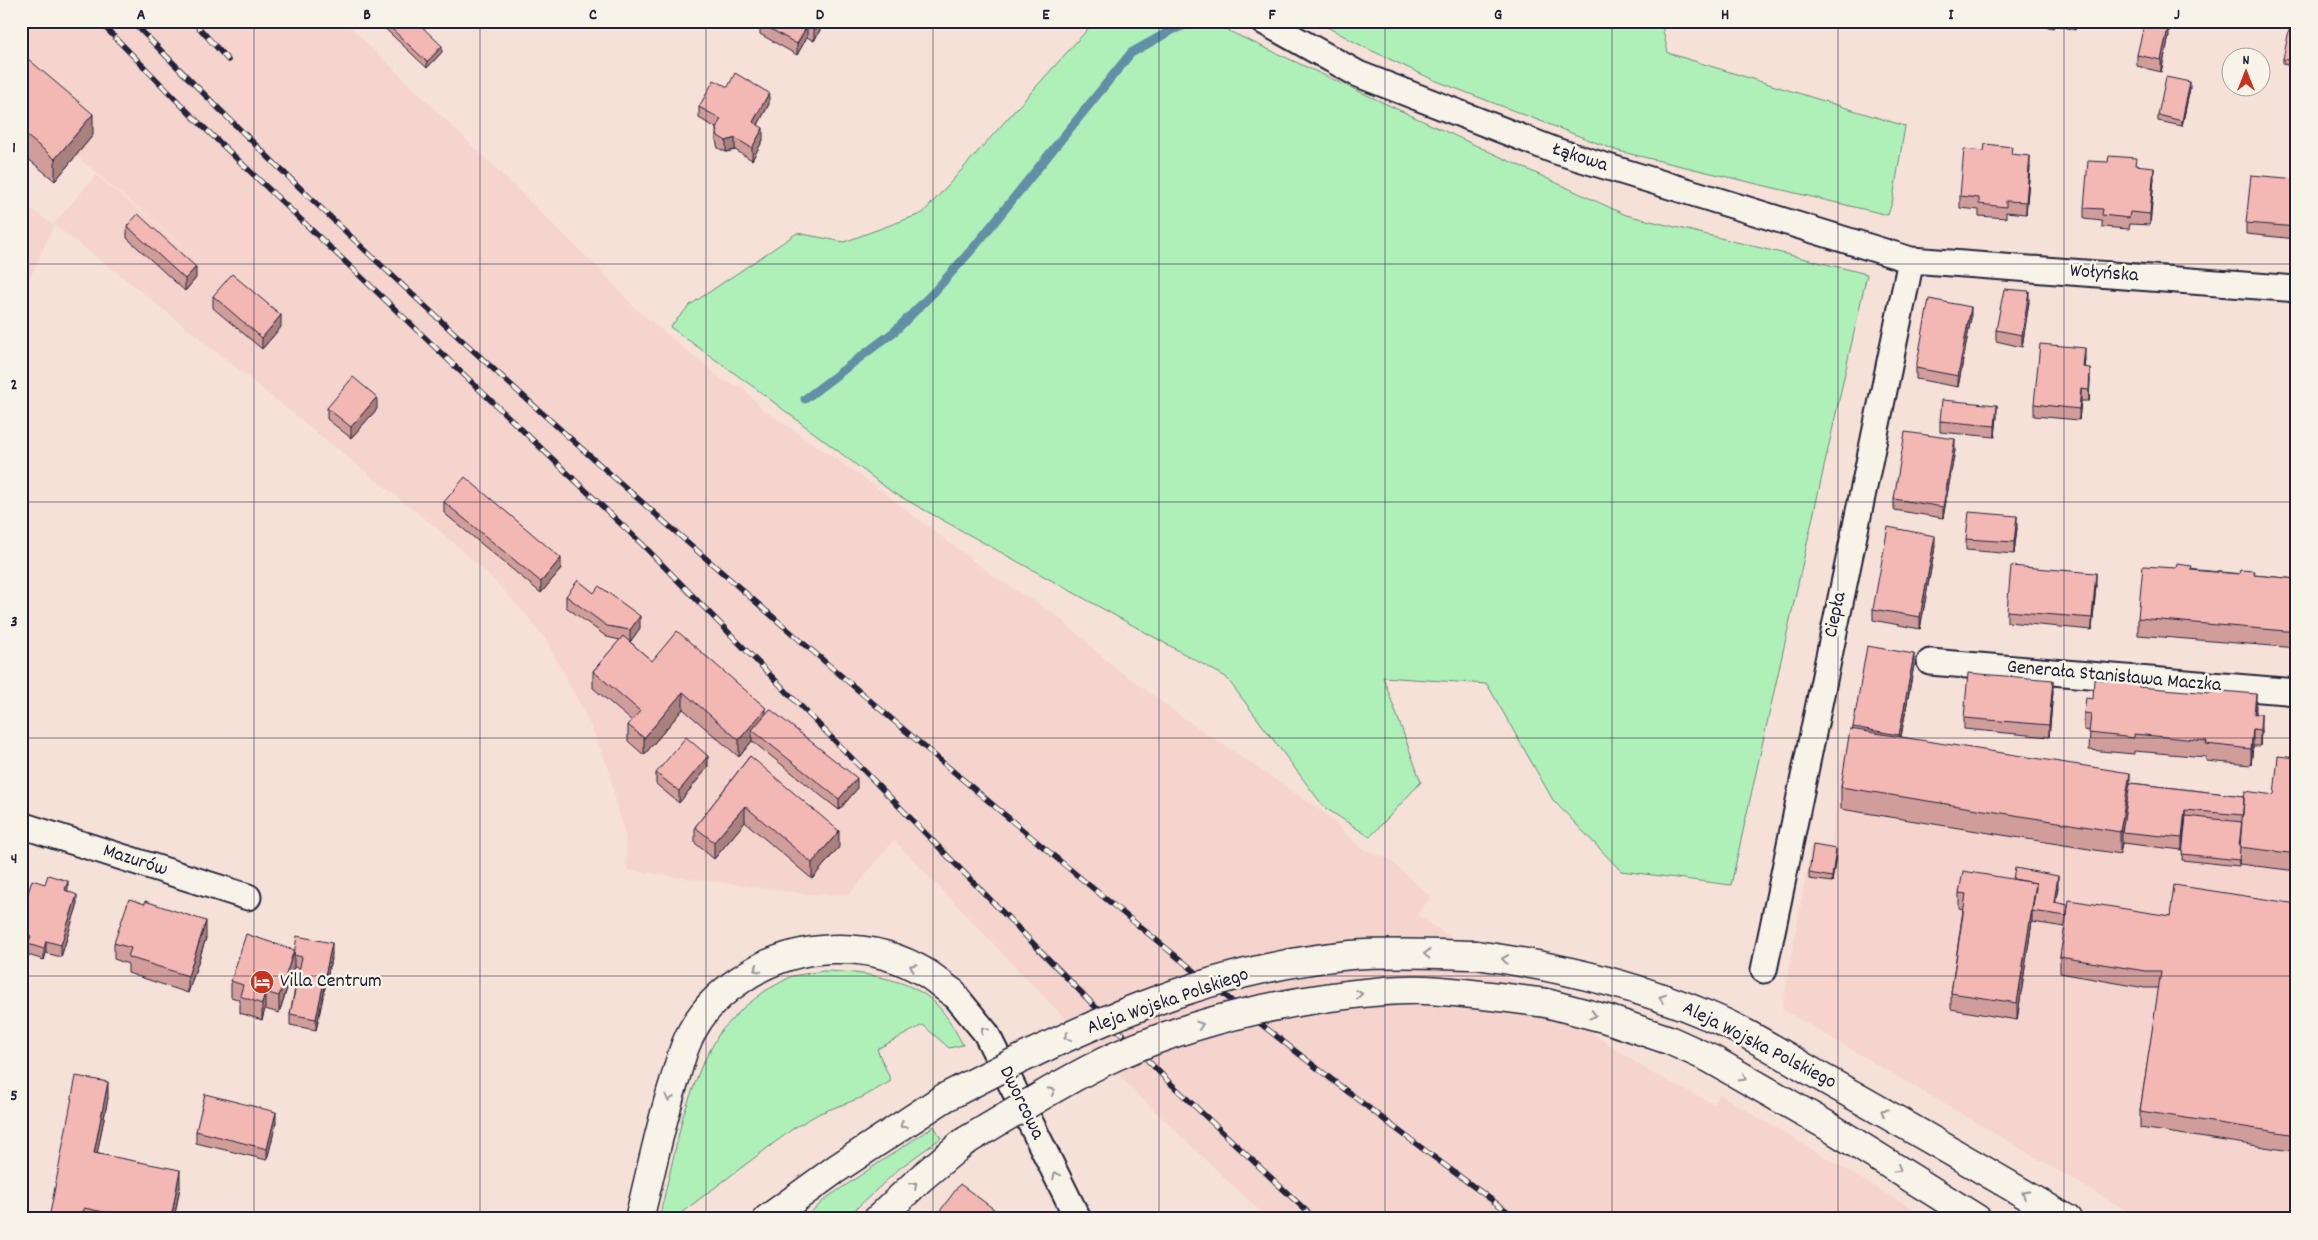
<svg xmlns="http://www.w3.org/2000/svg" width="2318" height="1240" viewBox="0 0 2318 1240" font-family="Dekko,sans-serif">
  <rect width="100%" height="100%" fill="#f6e1d8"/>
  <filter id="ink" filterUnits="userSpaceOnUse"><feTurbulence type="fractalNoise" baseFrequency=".02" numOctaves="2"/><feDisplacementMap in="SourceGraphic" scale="10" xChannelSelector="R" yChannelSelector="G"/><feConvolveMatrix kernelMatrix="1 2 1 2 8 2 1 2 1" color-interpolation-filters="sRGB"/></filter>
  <g filter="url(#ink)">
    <path fill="#f5d4cd" d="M21,21H344L603,273L636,309L724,381L744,388L762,409L867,480L996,578L1055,614L1112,665L1185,719L1323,812L1361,848L1389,859L1431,897L1417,915L1652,1073L1714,1104L1719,1094L1929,1219H1268L1141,1098L894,840L849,895L806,894L627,870L625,834L615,798L609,769L588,720L548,643L529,618L490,576L439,530L381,484L129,282L54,225L21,298V201L53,225L96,175L228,283L76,156L55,181L21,153Z
      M1842,748L2297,814V1219H2141L1782,1009L1811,846L1831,848Z"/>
    <path fill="#aff0b9" stroke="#68897a" d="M1095,21H1207L1626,215L1867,274L1731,885L1621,871L1553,800L1487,684L1383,677L1421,782L1370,837L1324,807L1226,677L892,492L755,388L670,327L690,305L797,233L844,242L923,213Z
      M1316,21H1661L1668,53L1905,126L1893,199L1888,215L1618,151L1434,80L1364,47Z
      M823,971C859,972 912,977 938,1006C948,1017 956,1032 963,1045L949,1048L923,1025L877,1049L891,1081L863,1097L820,1113L794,1128L673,1219H659L683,1116L701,1067L720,1032L743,1008L765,991L792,976Z
      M934,1126L941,1138L900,1168L845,1219H803L828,1197Z"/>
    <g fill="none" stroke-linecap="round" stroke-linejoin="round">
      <path stroke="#628fa6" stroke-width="9" d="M805,399L895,331L934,292L975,246L1131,53L1172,30L1195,21"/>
      <g stroke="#22223b" stroke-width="29">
        <path id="street" d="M1263,21L1358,74L1556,151L1911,260L2297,289
          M1930,662L2297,692
          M21,825L248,897
          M1764,970L1911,260
          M953,993L986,1033L1078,1219"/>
      </g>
      <g stroke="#22223b" stroke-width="31">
        <path id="primary" d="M1476,955C1556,966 1634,984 1709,1016C1750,1033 1789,1059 1828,1081C1908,1126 1987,1172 2067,1219
          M1546,1003L1607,1019L1669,1040L1711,1059L1828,1126L1977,1219
          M639,1219C651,1172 660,1125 675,1079C680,1061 685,1042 695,1026C706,1007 722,992 740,980C794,942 868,938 926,973C936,979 944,987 953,993
          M767,1219L836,1169L944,1098
          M878,1219L920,1179L964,1142"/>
      </g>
      <use href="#street" stroke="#f7f3e8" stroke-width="25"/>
      <use href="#primary" stroke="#f7f3e8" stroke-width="28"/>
      <g stroke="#22223b" stroke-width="5.5">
        <path id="rail" d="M99,21L194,118L642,544L1168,1081L1315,1219
          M132,21C340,235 562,434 787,629C1024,834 1264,1035 1518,1219
          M193,21L228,60"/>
      </g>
      <use href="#rail" stroke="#f7f3e8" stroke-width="4" stroke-dasharray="11" stroke-linecap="butt"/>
      <g stroke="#22223b" stroke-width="31" stroke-linecap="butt">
        <path id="primary-bridge" d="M944,1098C1071,1031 1206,968 1351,955C1392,952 1434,954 1476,955
          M964,1142C1014,1113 1064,1080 1116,1056C1185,1025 1257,1007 1331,997C1362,993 1394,989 1426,990C1466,992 1506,998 1546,1003"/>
      </g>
      <use href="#primary-bridge" stroke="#f7f3e8" stroke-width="28"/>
    </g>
    <path fill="#d19d9b" stroke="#22223b" d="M377,21H416L442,52L427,68Z
      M825,21L814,41L807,37L797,55L760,34V23Z
      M2039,21H2077L2075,30L2056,25L2053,28L2044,26L2041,22Z
      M2297,21V68L2283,64V59Z
      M2169,36L2161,72L2137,66V55Z
      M21,53L93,135L55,181L21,153Z
      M728,87L769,104L758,125L763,140L752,160L735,150L726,152L718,148L716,140V128L699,118V107Z
      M2190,88L2182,126L2158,121V115Z
      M2012,154L2030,167L2026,214L2006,212V218L1979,216V210L1960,208V196Z
      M2136,165L2154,178L2150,225L2130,224L2129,229L2102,227V221L2084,219V208Z
      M2297,179V239L2246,234V223Z
      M127,226L196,278L185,291L127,238Z
      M213,296L281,327L262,349L213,308Z
      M2029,302L2022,347L1996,341V330Z
      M1971,318L1958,387L1916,379V368Z
      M2085,359L2084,367L2090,379L2089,401H2081L2079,420L2034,416V404Z
      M327,408L377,409L351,438L327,419Z
      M1997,416L1995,437L1940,432V421Z
      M1955,450L1943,518L1894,510V499Z
      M444,502L561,569L541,593L444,513Z
      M2017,528L2014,554L1966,550V539Z
      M1935,547L1920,629L1873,620V609Z
      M2176,568L2297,579V648L2138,635V618Z
      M2096,585L2092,630L2007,622V611Z
      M566,596L640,628L630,642L652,661L766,713L857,789L839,810L752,741L739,757L683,709L644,755L628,741V725L632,721L593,688V671L620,640L607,637L566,607Z
      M1914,665L1901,737L2130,783L2244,796L2274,795L2297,758V871L2239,864V859V866L2182,860L2186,821L2182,850L2122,843L2120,854L1841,809V787L1853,727Z
      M2139,687L2256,711V714L2261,731L2260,746H2253L2251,765L2206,761V757L2134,751V754L2089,750L2090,731L2084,730V713L2093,699Z
      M2053,692L2049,737L1964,729V718Z
      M750,756L839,847L812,879L745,822L714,859L695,843V827Z
      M708,767L679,803L656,784V773Z
      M1836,855L1832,882L1809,879V873Z
      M2013,879L2058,887L2055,903L2068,905L2170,916L2297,904V1152L2140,1128V1111L2159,988H2145L2060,973V957L2065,927L2032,922L2017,1020L1951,1009V993L1963,910L1959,909V893Z
      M68,891L77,906L61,957L46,953L44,960L28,955V947L21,944V899L26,900Z
      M206,938L188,993L128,973V964L114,959V943Z
      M332,954L316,1030L290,1025V1014L299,968L294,967L279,1013L265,1009L262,1020L240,1013V1000L231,997V981L294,955Z
      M108,1098L97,1153L180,1187L174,1219H49Z
      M276,1123L267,1160L196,1143V1131Z"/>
    <path fill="#aa807e" stroke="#22223b" d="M395,21H405L392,29V24Z
      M819,21H825L814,41V30Z
      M2053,21H2056V25L2053,28Z
      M2075,21H2077L2075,30Z
      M2169,24V36L2161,72V60Z
      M807,26V37L797,55V44Z
      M442,46V52L427,68V62Z
      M2190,82V88L2182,126V121Z
      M769,93V104L753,134V122Z
      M93,114V135L55,181V159Z
      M763,128V140L752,160V148Z
      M735,138V150L726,152V141Z
      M2030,156V167L2026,214V202Z
      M2154,167V178L2150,225V214Z
      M196,267V278L185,291V279Z
      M2029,291V302L2022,347V335Z
      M1971,307V318L1958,387V376Z
      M281,315V327L262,349V338Z
      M2085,348V359L2083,378V367Z
      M2090,368V379L2089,401V390Z
      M2081,389V401L2079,420V409Z
      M377,397V409L351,438V427Z
      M1997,405V416L1995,437V426Z
      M1955,439V450L1943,518V507Z
      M2017,516V528L2014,554V542Z
      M1935,536V547L1920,629V617Z
      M561,558V569L541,593V582Z
      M2096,573V585L2092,630V618Z
      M640,616V628L630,642V630Z
      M1914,654V665L1899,746V735Z
      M2053,680V692L2049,737V725Z
      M683,692V709L644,755V738Z
      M2256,694V711L2254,730V714Z
      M766,708V725L752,730V741L739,757V740Z
      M2261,714V731L2260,746V730Z
      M2253,729V746L2251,765V749Z
      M708,756V767L679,803V791Z
      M2130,773V794L2122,832V843L2120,854V832Z
      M857,778V789L839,810V799Z
      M745,806V822L714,859V842Z
      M2185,810V821L2182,850V838Z
      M839,831V847L812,879V863Z
      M1836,849V855L1832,882V877Z
      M2058,876V887L2054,914V902Z
      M68,881V893L65,890Z
      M2036,883L2034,911H2032V922L2017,1020V1003Z
      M77,895V906L61,957V945Z
      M206,921V938L188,993V976Z
      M46,941V953L44,960V949Z
      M332,943V954L316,1030V1019Z
      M294,950V967L279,1013V996Z
      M265,992V1009L262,1020V1004Z
      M108,1082V1098L94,1169V1153Z
      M276,1112V1123L267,1160V1149Z
      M180,1170V1187L174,1219H171Z"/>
    <path fill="#f3b7b4" stroke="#22223b" d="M400,21H416L442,46L427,62L392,29Z
      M761,21H819L814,30L807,26L797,44L760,23Z
      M2145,21H2153L2169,24L2161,60L2137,55Z
      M2291,21H2297V62L2283,59Z
      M21,53L93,114L55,159L21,131Z
      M735,73L769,93L753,122L763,128L752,148L735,138L726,141L718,136L716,128L721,119L699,107L714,80L728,87Z
      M2166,77L2190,82L2182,121L2158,115Z
      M1985,144L2012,147L2011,154L2030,156L2026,202L2006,201V207L1979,204V198L1960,196L1964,149L1984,151Z
      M2109,156L2136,158L2135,165L2154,167L2150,214L2130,212L2129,218L2102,215L2103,209L2084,208L2088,161L2108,162Z
      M2251,175L2297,179V227L2246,223Z
      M138,214L196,267L185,279L127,226Z
      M232,274L281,315L262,338L213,296Z
      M2004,289L2029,291L2022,335L1996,330Z
      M1929,299L1971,307L1958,376L1916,368Z
      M2040,344L2085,348L2083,367L2090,368L2089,390L2081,389L2079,409L2034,404Z
      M353,377L377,397L351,427L327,408Z
      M1942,400L1997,405L1995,426L1940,421Z
      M1905,432L1955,439L1943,507L1894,499Z
      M465,477L561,558L541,582L444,502Z
      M1969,512L2017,516L2014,542L1966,539Z
      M1888,527L1935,536L1920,617L1873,609Z
      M2177,564L2192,566L2191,570L2239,574L2240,570L2255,571L2254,575L2297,579V632L2138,618L2143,566L2176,568Z
      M2011,566L2096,573L2092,618L2007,611Z
      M578,580L594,593L599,586L640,616L630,630L607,626L566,596Z
      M677,631L766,708L739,740L683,692L644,738L628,725L640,711L593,671L623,636L652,661Z
      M1867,646L1914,654L1899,735L1853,727Z
      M1968,673L2053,680L2049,725L1964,718Z
      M2094,679L2139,683V687L2211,693V690L2256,694L2254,714H2261L2260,730L2253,729L2251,749L2206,744L2207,741L2134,734V738L2089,733L2091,714L2084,713L2086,698L2093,699Z
      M770,709L857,778L839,799L752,730Z
      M1850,729L2130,773L2120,832L1841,787Z
      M686,737L708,756L679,791L656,773Z
      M750,756L839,831L812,863L745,806L714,842L695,827Z
      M2278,756L2297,758V854L2239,847L2245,791L2274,795Z
      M2130,783L2244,796L2243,815L2185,810L2182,838L2122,832Z
      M2186,816L2242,822L2239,860L2182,854Z
      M1813,845L1836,849L1832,877L1809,873Z
      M2015,868L2058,876L2054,902L2068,905L2067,916L2032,911L2036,888V883L2013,879Z
      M1963,871L2036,883L2017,1003L1951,993L1966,894L1959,893Z
      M48,875L68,881L65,890L77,895L61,945L46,941L44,949L28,944L31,936L21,933V899L26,900L32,880L45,884Z
      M2174,885L2297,904V1135L2140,1111L2161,971H2145L2060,957L2069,900L2170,916Z
      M129,899L145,904V901L206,921L188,976L128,957L131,948L114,943Z
      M246,934L294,950L279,996L265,992L262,1004L240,996L243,985L231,981Z
      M297,936L332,943L316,1019L290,1014L302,957L294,955Z
      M76,1076L108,1082L94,1153L180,1170L171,1219H139L84,1208L82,1219H49Z
      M205,1094L276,1112L267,1149L196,1131Z
      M960,1184L1006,1218L1005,1219H934Z"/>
    <defs><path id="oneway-chevron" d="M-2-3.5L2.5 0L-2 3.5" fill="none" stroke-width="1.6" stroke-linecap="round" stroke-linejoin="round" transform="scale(1.25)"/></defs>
    <g stroke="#97959a">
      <use href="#oneway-chevron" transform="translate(1427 954) rotate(-179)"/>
      <use href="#oneway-chevron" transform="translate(1505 959) rotate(-172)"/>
      <use href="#oneway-chevron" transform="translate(913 967) rotate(-156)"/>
      <use href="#oneway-chevron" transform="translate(757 969) rotate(153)"/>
      <use href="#oneway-chevron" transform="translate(1359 994) rotate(-6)"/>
      <use href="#oneway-chevron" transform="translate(1662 998) rotate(-160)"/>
      <use href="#oneway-chevron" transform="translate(1593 1015) rotate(15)"/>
      <use href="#oneway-chevron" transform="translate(1200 1025) rotate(-18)"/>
      <use href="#oneway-chevron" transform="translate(984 1030) rotate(-124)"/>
      <use href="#oneway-chevron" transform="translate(1067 1037) rotate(156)"/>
      <use href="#oneway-chevron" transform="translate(1743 1078) rotate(30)"/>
      <use href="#oneway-chevron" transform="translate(1052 1091) rotate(-28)"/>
      <use href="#oneway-chevron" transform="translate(669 1098) rotate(105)"/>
      <use href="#oneway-chevron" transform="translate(1884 1112) rotate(-150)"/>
      <use href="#oneway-chevron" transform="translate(903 1125) rotate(147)"/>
      <use href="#oneway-chevron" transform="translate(1898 1169) rotate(32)"/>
      <use href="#oneway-chevron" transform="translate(1056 1175) rotate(-116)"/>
      <use href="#oneway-chevron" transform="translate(914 1185) rotate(-43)"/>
      <use href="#oneway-chevron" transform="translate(2025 1194) rotate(-149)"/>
    </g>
  </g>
  <path fill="none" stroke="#22223b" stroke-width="1" stroke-opacity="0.55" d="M254,21V1219M480,21V1219M706,21V1219M933,21V1219M1159,21V1219M1385,21V1219M1612,21V1219M1838,21V1219M2064,21V1219M21,264H2297M21,502H2297M21,738H2297M21,976H2297"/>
  <defs>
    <g id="hotel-disc" transform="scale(1.25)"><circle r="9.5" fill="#c8321e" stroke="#f7f3e8"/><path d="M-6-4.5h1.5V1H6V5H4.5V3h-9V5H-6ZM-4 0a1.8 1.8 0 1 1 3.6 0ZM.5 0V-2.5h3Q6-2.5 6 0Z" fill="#fff"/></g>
  </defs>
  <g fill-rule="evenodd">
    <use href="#hotel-disc" x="262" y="982"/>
  </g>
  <g text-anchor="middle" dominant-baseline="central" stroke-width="5" stroke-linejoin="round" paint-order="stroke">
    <g font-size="20" fill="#22223b" stroke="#f7f3e8">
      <text transform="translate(1580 158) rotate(18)">Łąkowa</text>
      <text transform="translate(2104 274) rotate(4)">Wołyńska</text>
      <text transform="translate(1836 615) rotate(-78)">Ciepła</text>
      <text transform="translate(2114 677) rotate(5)">Generała Stanisława Maczka</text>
      <text transform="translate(135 861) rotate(18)">Mazurów</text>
      <text transform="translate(1168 1002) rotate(-19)">Aleja Wojska Polskiego</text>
      <text transform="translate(1759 1046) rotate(27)">Aleja Wojska Polskiego</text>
      <text transform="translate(1021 1103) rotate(64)">Dworcowa</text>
    </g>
    <g font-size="20" fill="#22223b" stroke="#f7f3e8" text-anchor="start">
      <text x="280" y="982">Villa Centrum</text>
    </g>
  </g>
  <rect width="2318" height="1240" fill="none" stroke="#f7f3e8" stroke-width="55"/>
  <g transform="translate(2246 72)"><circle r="24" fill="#f7f3e8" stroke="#a29fa3"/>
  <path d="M0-4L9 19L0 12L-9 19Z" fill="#c8321e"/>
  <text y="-8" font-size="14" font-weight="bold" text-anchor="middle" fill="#22223b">N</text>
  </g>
  <rect x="28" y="28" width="2262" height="1184" fill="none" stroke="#22223b" stroke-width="2"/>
  <g font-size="16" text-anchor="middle" font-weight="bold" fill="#22223b">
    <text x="141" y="19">A</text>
    <text x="367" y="19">B</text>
    <text x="593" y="19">C</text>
    <text x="820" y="19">D</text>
    <text x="1046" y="19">E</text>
    <text x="1272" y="19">F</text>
    <text x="1498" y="19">G</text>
    <text x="1725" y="19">H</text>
    <text x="1951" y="19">I</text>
    <text x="2177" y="19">J</text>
    <text x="14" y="152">1</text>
    <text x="14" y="389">2</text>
    <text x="14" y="626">3</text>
    <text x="14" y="863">4</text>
    <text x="14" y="1100">5</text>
  </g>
</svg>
